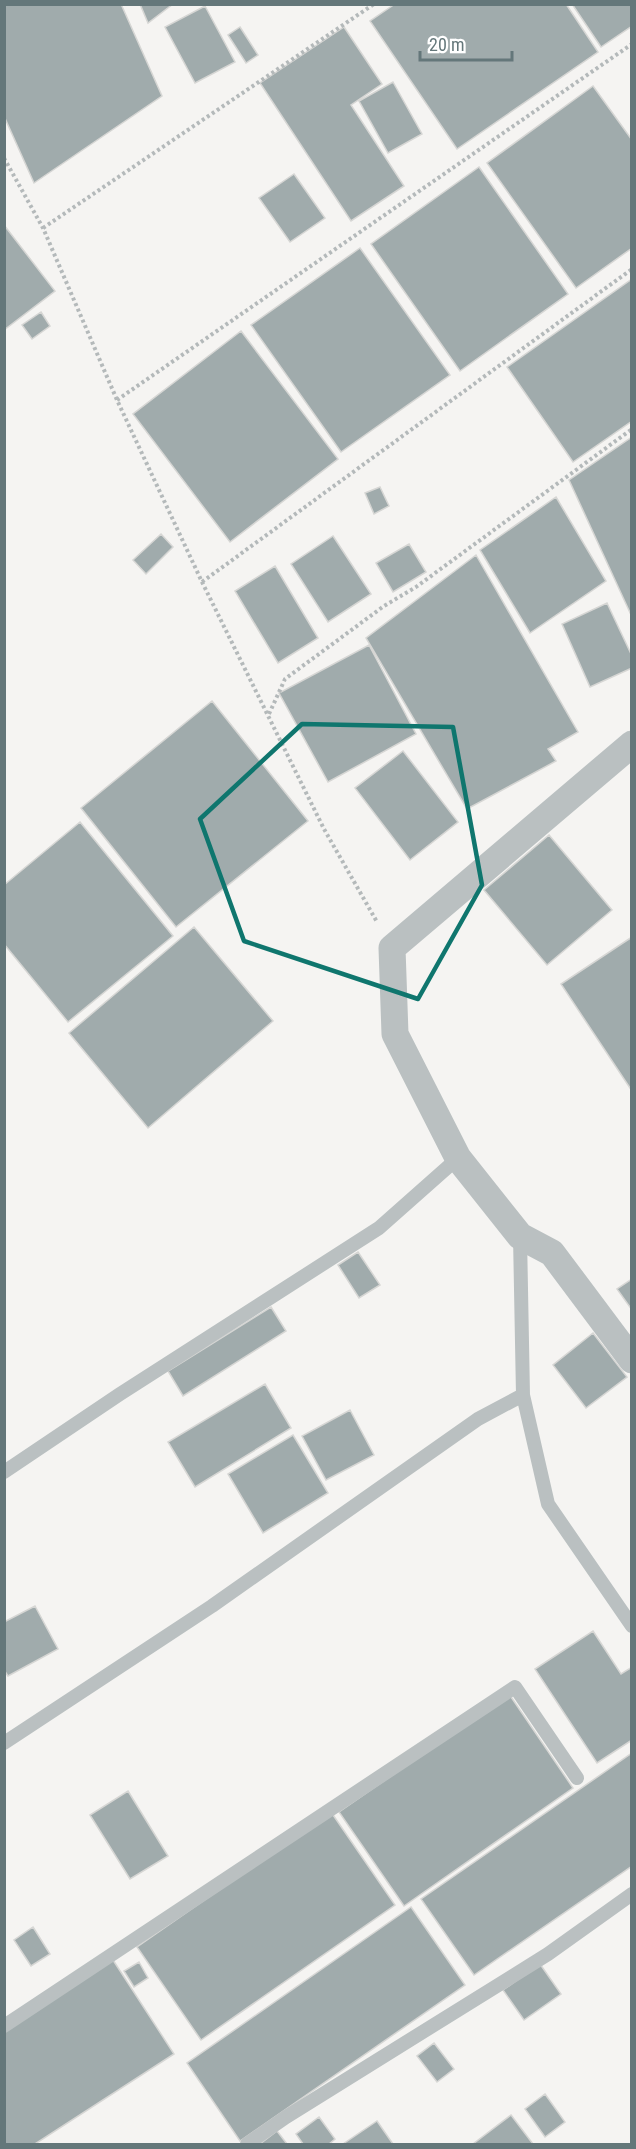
<svg xmlns="http://www.w3.org/2000/svg" width="636" height="2149" viewBox="0 0 636 2149" font-family="'Roboto Condensed',sans-serif">
  <rect width="100%" height="100%" fill="#f5f4f2"/>
  <path fill="#a0abac" stroke="#d6d6d4" stroke-width="1.5" d="M4,4H121L162,96L34,183L4,116Z
    M140,4H173L148,23Z
    M395,4H566L598,52L457,149L370,21Z
    M572,4H632V26L601,47Z
    M205,6L235,62L195,83L165,27Z
    M240,27L258,55L246,63L228,35Z
    M344,27L382,84L351,105L404,186L351,221L260,83Z
    M393,82L422,134L388,153L359,101Z
    M593,86L632,140V248L576,288L487,163Z
    M479,167L568,294L460,371L371,244Z
    M294,174L325,218L290,242L259,198Z
    M4,225L55,291L4,330Z
    M360,248L450,375L341,452L251,325Z
    M632,279V421L573,462L507,367Z
    M41,312L50,326L32,339L22,325Z
    M241,331L338,459L230,542L133,414Z
    M632,437V617L569,480Z
    M380,487L389,506L374,514L365,493Z
    M556,497L606,581L530,633L480,550Z
    M161,534L173,547L146,574L133,560Z
    M333,536L371,594L328,622L291,564Z
    M409,544L426,572L393,592L376,563Z
    M476,555L578,732L548,749L556,761L467,809L366,638Z
    M275,566L318,638L278,663L235,591Z
    M607,603L632,656V668L590,687L562,624Z
    M369,645L416,734L328,782L279,693Z
    M212,701L308,821L176,927L81,808Z
    M403,751L458,822L410,860L355,788Z
    M80,822L173,936L68,1022L4,944V885Z
    M549,835L612,910L547,965L484,890Z
    M194,927L273,1021L148,1128L69,1033Z
    M632,937V1091L561,984Z
    M358,1252L380,1285L359,1298L338,1265Z
    M632,1279V1310L617,1289Z
    M271,1307L286,1331L183,1396L168,1371Z
    M593,1333L627,1377L586,1408L553,1365Z
    M265,1384L291,1428L195,1487L168,1442Z
    M350,1410L374,1455L326,1480L302,1436Z
    M293,1435L328,1493L263,1533L228,1474Z
    M35,1606L58,1649L8,1676L4,1670V1622Z
    M593,1631L621,1674L632,1667V1740L597,1763L535,1669Z
    M509,1694L573,1788L404,1906L339,1812Z
    M632,1753V1866L474,1975L421,1899Z
    M128,1791L168,1856L130,1879L90,1815Z
    M331,1812L395,1905L201,2040L137,1947Z
    M411,1907L465,1985L240,2141L187,2063Z
    M33,1927L50,1954L31,1966L14,1940Z
    M113,1960L174,2054L35,2144H4V2031Z
    M139,1962L148,1978L134,1987L124,1971Z
    M540,1964L561,1994L524,2020L503,1990Z
    M434,2043L454,2069L437,2082L417,2056Z
    M545,2094L565,2122L545,2137L525,2109Z
    M511,2115L533,2144H473Z
    M319,2117L335,2139L329,2144H303L296,2134Z
    M377,2121L393,2144H343Z
    M277,2131L287,2144H260Z"/>
  <g fill="none" stroke-linecap="round" stroke-linejoin="round">
    <path stroke="#b4b9ba" stroke-width="4" stroke-dasharray="3 3" stroke-linecap="butt" d="M4,158L43,228L117,400L202,582L324,829L377,922
      M43,228L374,4
      M117,400L632,44
      M202,582L632,269
      M269,714L285,679L384,606L416,587L632,429"/>
    <path stroke="#bac0c1" stroke-width="14" d="M520,1236L523,1395L548,1504L632,1626
      M4,1472L120,1394L379,1228L458,1158
      M4,1743L212,1606L478,1419L523,1395
      M4,2026L515,1687L577,1778
      M247,2144L286,2117L548,1954L632,1894"/>
    <path stroke="#bac0c1" stroke-width="27" d="M632,744L392,948L395,1034L458,1158L520,1236L552,1253L632,1360"/>
  </g>
  <path fill="none" stroke="#0f766e" stroke-width="4.5" stroke-linejoin="round" d="M302,724L453,727L482,885L418,999L244,941L200,819Z"/>
  <rect width="636" height="2149" fill="none" stroke="#64777a" stroke-width="12"/>
  <path d="M420 51v9h92v-9" fill="none" stroke="#64777a" stroke-width="3"/>
  <text x="429" y="51" font-size="18" fill="#64777a" stroke="#ffffff" stroke-width="4.5" paint-order="stroke">20 m</text>
</svg>
